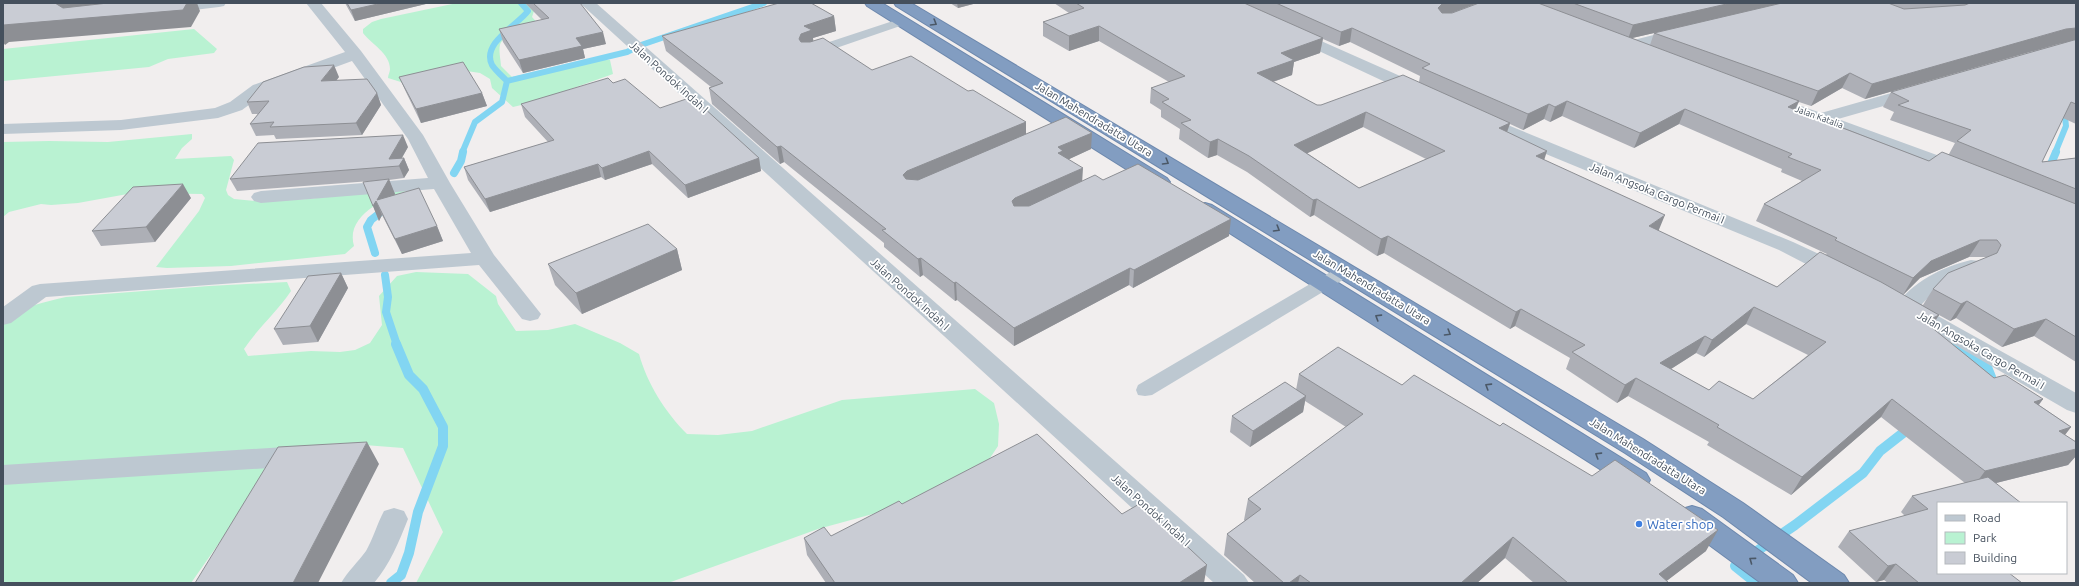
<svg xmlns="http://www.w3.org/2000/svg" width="2079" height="586" viewBox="0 0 2079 586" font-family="Ubuntu,sans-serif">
  <rect width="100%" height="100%" fill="#f1eeee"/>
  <path fill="#b9f2d2" d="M457,3H529L535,8L532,17L541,27C533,29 507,34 502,41C497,46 501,60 501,66L512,77L570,64L590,60H610L613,74L534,102L513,107L492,88L490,79L480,73L460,70L404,83L388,78C388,75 390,72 390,69C390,53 371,44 363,33V29L372,22L381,19Z
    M194,29L217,49L214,53L168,59L149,67L3,81V49Z
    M192,134V139L182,148L175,159L231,156L234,160L226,190L228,195L234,199L255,201L308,199L363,193L409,190C386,198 345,215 354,246L345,254L231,266L167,268L156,267L199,211L205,198L202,194L133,193L78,203L51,205L41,204L9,212L3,217V142L49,141L108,142Z
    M416,272L468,274L496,296L498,304L516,331L548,330L575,324L620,343L639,354C647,383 665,412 687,434L718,435L752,431L842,400L975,389L994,403L999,424L998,446L984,467L962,483L880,512L818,529L668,583H416L443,532L403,448L339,443L307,447L257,489L191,583H3V313C25,309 45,301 66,297L209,286L287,282L291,291C277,312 258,328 244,349L248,356L311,351L340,352L355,350L370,343L382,325L379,296L397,276Z"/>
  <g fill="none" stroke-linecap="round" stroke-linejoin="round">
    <path stroke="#82d5f2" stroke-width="6" d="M507,81L627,52L641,45L764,3
      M462,153L475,122L502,102L507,81C502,76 496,71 492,65C481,43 518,25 528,11L521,3
      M2055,153L2066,126L2064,108"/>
    <path stroke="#82d5f2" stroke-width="8" d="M2048,171L2056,152
      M454,173L461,161L463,152
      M375,253L367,227L371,220L386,208
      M385,275L388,297L386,312L397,345"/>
    <path stroke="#82d5f2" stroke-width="10" d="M1954,348L1987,367L1991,377L1982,380
      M391,583L401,575L409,553L418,512L443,446V427L423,389L409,375L396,344
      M1756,583L1735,566L1795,525L1863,473L1880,451L1912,426"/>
    <g stroke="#6d88ad" stroke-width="2">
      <path id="highway" d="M865,3H882L1167,178L1170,182L1167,186L1160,188L1153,186L867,6Z
        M894,3H911L1643,439L1743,503L1844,575L1849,583H1812L1723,517L1625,453L896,6Z
        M1205,203L1212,205L1646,473L1650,480L1646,487L1637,490L1628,487L1198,213L1195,209L1198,205Z
        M1692,506L1702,509L1793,575L1798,583H1761L1682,525L1678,517L1682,509Z"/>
    </g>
    <path fill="#bdc8d1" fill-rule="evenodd" d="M902,18L908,22L906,24L816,55H808L806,52L808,49Z
      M1345,266L1351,267L1353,271L1351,275L1152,395L1145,396L1138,395L1136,390L1138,385L1339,267Z"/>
    <path fill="#bdc8d1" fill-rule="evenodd" d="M182,3H226L224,6L219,7L169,13L164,12L162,9L164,6Z
      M306,3H321L361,51L423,135L450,183L494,255L541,314L538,319L530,321L522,319L479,265L46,297L11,323L3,325V307L32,286L40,284L471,253L434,189L261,203L254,201L251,197L254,193L261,191L428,178L408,139L352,61L265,93L242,110L218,118L121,130L3,134V124L121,120L215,108L230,102L253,85L345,52Z
      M580,3H596L1244,575L1249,583H1214Z
      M1681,28L1686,30L1689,33L1686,36L1628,51L1622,49L1620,46L1622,43Z
      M1294,29L1425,87L1427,91L1425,95L1419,96L1413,95L1289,37L1286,34L1289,31Z
      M1916,86L1922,87L1924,91L1922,95L1838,119L1967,166L1969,170L1967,174L1960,176L1953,174L1761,103L1758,99L1761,95L1767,94L1821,113Z
      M1481,114L1793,242L1847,267L1850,272L1847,277L1839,278L1831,277L1779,250L1517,142L1475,123L1472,119L1475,115Z
      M1971,260L1979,261L1982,266L1979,271L1937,289L1920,306L2076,393V413L2067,410L1898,312L1895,307C1912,282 1942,267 1971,260Z
      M301,446L310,449L314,456L310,463L301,466L3,485V465Z
      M394,508L404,511L408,519C399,542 390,564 374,583H341C348,571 358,562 366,551C373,539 377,524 384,511Z"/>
    <use href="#highway" fill="#829dc1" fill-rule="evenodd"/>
  </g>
  <path fill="#adafb6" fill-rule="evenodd" d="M345,3H430L355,21Z
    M525,3H580L606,44L583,49L585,58L523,73L503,42L499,29L542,20Z
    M950,3H977L958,8Z
    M1054,3H1478L1452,13L1479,3H2076V124L2063,118L2042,162L2076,158V362L2034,336L2002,347L1956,318L1950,321L1939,315L1931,327L1994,378L2043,399L2039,405L2071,427L2065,435L2076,442V456L2068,465L1996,483L1938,573L2022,583H1888L1884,580L1876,582L1838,547L1849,531L1905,516L1901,512L1912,496L1965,483L1881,417L1791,495L1707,445L1709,442L1628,396L1617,403L1566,369L1570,358L1515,326L1510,329L1384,253L1377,256L1314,215L1310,217L1247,172L1217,155L1208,158L1179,139L1180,129L1161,117V110L1150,103L1151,88L1169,82L1099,41L1069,51L1043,36V22L1069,13ZM1654,33L1650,45L1632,38ZM1323,39L1339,46L1350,42L1420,76L1419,82L1321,105H1317L1273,82L1292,75L1294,62L1320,53ZM2066,42L1891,92L1883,107L1894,112L1890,120L1955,143L1949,154L1929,161L1795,109L1799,102L1811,106L1842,88L1865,99L2058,44ZM1562,116L1634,148L1679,124L1782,169L1781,172L1802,181L1764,204L1756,221L1827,254L1777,287L1659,231L1544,160L1507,132L1510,124L1523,130L1544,119L1550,122ZM1363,127L1426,159L1359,188L1307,153ZM1969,257H1987L1933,289L1923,305L1903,295L1920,278ZM1746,324L1808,355L1753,399L1709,390L1671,369L1696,353L1704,357Z
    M834,16L836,31L813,38V41L872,70L968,91L1026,122V134L1091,149L1069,159L1082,181L1103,180L1229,236L1133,288L1129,285L1014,346L957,300L955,301L923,275L920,277L884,247V243L784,162L780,164L712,104L709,88L711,87L666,51L662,36Z
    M339,77L336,81L377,93L381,105L362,135L276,139L274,135L256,136L250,124L258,114H252L247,102Z
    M399,77L482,93L487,106L421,123L405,90Z
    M613,83L660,108L759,158L761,171L688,198L652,164L605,180L601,177L490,212L468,180L464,167L548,142L525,117L521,104Z
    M408,147L402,158H404L409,170L404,178L389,180L395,194V195L437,226L443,241L402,254L382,215L379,221L373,206L371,181L237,191L230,179Z
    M191,198L155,242L101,246L92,231Z
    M677,249L682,270L582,314L555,285L548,264Z
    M341,273L348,288L318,342L283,345L274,329Z
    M1299,374L1402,385L1706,551L1666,581L1669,583H1534L1505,558L1477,583H1255L1224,555L1227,534L1245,521L1244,520L1248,499L1346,427L1305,401L1303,412L1250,447L1230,432L1232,416L1296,390Z
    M902,504L1122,514L1204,583H826L807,555L804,538L831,536Z"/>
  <path fill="#8d8f94" d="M54,3H197L200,11L191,27L9,42L5,45L3,42V25L62,18Z
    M382,3H430L355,21L351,10Z
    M957,3H977L958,8Z
    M1444,3H1478L1438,18V8L1442,4Z
    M1731,3H1784L1628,39L1633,25Z
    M834,16L836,31L813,38L814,45L803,49L799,39L804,26Z
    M1099,26V41L1069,51V36Z
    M1352,28L1350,42L1339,46L1341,32Z
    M2076,28V41L2058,44L1865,99L1872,84L2066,29Z
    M603,32L606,44L583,49L585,58L523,73L519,60L576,38Z
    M1323,38L1320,53L1294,62L1292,75L1255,88L1257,73L1281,53Z
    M334,65L339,77L326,93L321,81Z
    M1850,73L1842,88L1811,106L1818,91Z
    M377,93L381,105L362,135L356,123Z
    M482,93L487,106L421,123L416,109Z
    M1567,101L1562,116L1550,122L1555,107Z
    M1799,101L1792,116L1788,107Z
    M1549,104L1544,119L1523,130L1528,114Z
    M1685,109L1679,124L1634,148L1640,133Z
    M1366,112L1363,127L1291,161L1294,145Z
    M1026,122V138L904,192L903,175L907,171Z
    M1510,123L1505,138L1499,128Z
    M1092,133L1091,149L1063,162L1058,169V147Z
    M403,135L408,147L397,166L389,159Z
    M1218,139L1217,155L1208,158L1210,142Z
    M781,146L784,162L780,164L777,147Z
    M649,151L652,164L605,180L602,168Z
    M1547,151L1542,167L1536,156Z
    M404,158L409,170L404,178L399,166Z
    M759,158L761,171L688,198L685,185Z
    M598,164L601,177L490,212L485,199Z
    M1083,168L1082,184L1015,215L1012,201L1015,198Z
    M389,179L395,194L383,214L377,200Z
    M183,184L191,198L155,242L146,227Z
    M1317,199L1314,215L1310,217L1313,200Z
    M376,201L382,215L379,221L373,206Z
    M1665,215L1658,232L1649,226Z
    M1231,219L1229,236L1133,288L1134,270Z
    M437,226L443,241L402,254L395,239Z
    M1388,236L1384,253L1377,256L1381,239Z
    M1980,240L1969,257L1920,278L1903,295L1913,278L1931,261Z
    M677,249L682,270L582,314L576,293Z
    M921,258L923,275L920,277L918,259Z
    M1130,268L1129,285L1014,346V328Z
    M341,273L348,288L318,342L310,326Z
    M956,282L957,300L955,301L954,283Z
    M1967,301L1956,318L1950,321L1961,304Z
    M1754,307L1746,324L1704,357L1712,340Z
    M1521,309L1515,326L1510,329L1516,312Z
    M1939,315L1928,332L1925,322Z
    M2046,319L2034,336L2002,347L2014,329Z
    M1705,336L1696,353L1652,381L1660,363Z
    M1636,378L1628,396L1617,403L1625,385Z
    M1306,396L1303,412L1250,447L1253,431Z
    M1892,399L1881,417L1791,495L1802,477Z
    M2043,399L2029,417L2034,402Z
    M2071,427L2057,445L2059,431Z
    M367,442L379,464L318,583H293Z
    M2076,449V456L2068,465L1972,489L1985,471Z
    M1718,530L1706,551L1664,583L1659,574Z
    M1513,537L1505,558L1477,583H1461Z
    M1896,564L1884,580L1876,582L1888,566Z
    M1207,565L1204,583H1179Z
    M1300,575L1298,583H1289Z"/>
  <path fill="#c9ccd4" stroke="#8d8f94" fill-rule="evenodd" d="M3,3H55L63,8L108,3H128V4V3H187L183,10L3,25Z
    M347,3H382L351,10Z
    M533,3H580L603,32L576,38L582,46L519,60L499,29L549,18Z
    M779,3H811L834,16L804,26L812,30L801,34L799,39L801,42H810L823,38L872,70L911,56L968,91L973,90L1026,122L907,171L903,175L906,179L918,180L1066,117L1092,133L1058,147L1063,151L1058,153L1083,168L1015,198L1012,201L1014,206H1029L1095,175L1103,180L1138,164L1231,219L1134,270L1130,268L1014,328L956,282L954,283L921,258L918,259L882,230L886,229L781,146L777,147L709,88L723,83L662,36Z
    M1076,3H1244L1323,38L1281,53L1294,60L1257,73L1317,105H1321L1403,75L1510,123L1499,128L1547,151L1536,156L1665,215L1649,226L1777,287L1820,252L1881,282L1939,315L1925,322L1994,378L2005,375L2043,399L2034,402L2071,427L2059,431L2076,442V449L1985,471L1892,399L1802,477L1717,427L1719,425L1636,378L1625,385L1572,352L1585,345L1521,309L1516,312L1388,236L1381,239L1317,199L1313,200L1249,156L1218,139L1210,142L1181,123L1191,120L1162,102L1169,99L1151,88L1185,76L1099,26L1069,36L1043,22L1084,8ZM1366,112L1445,151L1359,188L1294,145ZM1754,307L1826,342L1753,399L1719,381L1709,390L1660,363L1705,336L1712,340Z
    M1276,3H1444L1442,4L1438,8L1442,13H1452L1479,3H1538L1799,101L1788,107L1929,161L1942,152L2076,204V337L2046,319L2014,329L1967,301L1961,304L1933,289L1948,273L1997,253L2001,245L1997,240H1980L1931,261L1913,278L1835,240L1837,238L1764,204L1821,170L1788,157L1792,154L1685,109L1640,133L1567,101L1555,107L1549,104L1528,114L1422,68L1430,64L1352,28L1341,32Z
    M1573,3H1731L1633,25Z
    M1782,3H1888L1904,9L1965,5L1970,3H2076V28L2066,29L1872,84L1850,73L1818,91L1654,33Z
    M2074,40H2076V104L2071,102L2042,162L2076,158V189L1957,141L1971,130L1898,105L1909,101L1891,92Z
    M463,62L482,93L416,109L399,77Z
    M334,65L321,81L367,79L377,93L356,123L270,127L274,122L250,124L269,101L247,102L263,82L304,67Z
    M608,78L613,83L625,79L660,108L692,97L759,158L685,185L649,151L602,168L598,164L485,199L464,167L554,140L521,104Z
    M403,135L389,159L404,158L399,166L230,179L258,143Z
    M389,179L377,200L419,188L437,226L395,239L376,201L373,206L363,182Z
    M183,184L146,227L92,231L133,187Z
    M648,224L677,249L576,293L548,264Z
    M341,273L310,326L274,329L308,276Z
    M1338,347L1402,385L1414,375L1500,426L1503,423L1592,476L1615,460L1718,530L1659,574L1669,583H1568L1513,537L1461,583H1311L1300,575L1289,583H1284L1227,534L1261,509L1248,499L1363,414L1299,374Z
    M1285,382L1306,396L1253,431L1232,416Z
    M1037,434L1122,514L1141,503L1207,565L1179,583H835L804,538L824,527L831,536L899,501L902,504Z
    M367,442L293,583H195L278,447Z
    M1988,477L2021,503H1938V573H2009L2022,583H1919L1896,564L1888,566L1849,531L1928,509L1912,496Z"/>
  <defs><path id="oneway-chevron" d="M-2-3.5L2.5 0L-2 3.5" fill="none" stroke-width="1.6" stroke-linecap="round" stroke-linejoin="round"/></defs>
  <g stroke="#4b5867">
    <use href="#oneway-chevron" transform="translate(934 23) rotate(31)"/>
    <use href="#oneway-chevron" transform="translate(1166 162) rotate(31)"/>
    <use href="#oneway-chevron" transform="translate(1277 229) rotate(31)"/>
    <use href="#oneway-chevron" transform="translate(1378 317) rotate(-148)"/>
    <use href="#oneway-chevron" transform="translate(1448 333) rotate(31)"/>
    <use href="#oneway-chevron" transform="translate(1488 386) rotate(-148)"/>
    <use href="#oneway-chevron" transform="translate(1598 455) rotate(-148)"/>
    <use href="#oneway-chevron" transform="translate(1752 560) rotate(-144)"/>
  </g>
  <circle fill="#3f7fe0" stroke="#fff" stroke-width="1.5" cx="1639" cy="524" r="4"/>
  <g text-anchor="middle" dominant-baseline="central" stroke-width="3.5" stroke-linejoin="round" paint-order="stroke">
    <g font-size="9" fill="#45505d" stroke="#fff">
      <text transform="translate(1819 117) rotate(20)">Jalan Katalia</text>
    </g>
    <g font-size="11" fill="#45505d" stroke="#fff">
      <text transform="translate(669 77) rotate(42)">Jalan Pondok Indah I</text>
      <text transform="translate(1094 119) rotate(31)">Jalan Mahendradatta Utara</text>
      <text transform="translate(1657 193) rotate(22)">Jalan Angsoka Cargo Permai I</text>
      <text transform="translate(1372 287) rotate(31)">Jalan Mahendradatta Utara</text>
      <text transform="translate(910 294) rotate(42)">Jalan Pondok Indah I</text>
      <text transform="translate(1981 350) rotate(30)">Jalan Angsoka Cargo Permai I</text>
      <text transform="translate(1648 456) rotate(32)">Jalan Mahendradatta Utara</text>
      <text transform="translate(1151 510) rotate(42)">Jalan Pondok Indah I</text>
    </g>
    <g font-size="13" fill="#366cbe" stroke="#fff" text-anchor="start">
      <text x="1647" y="524">Water shop</text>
    </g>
  </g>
  <rect width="2079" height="586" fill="none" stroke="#45505d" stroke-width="8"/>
  <rect x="1937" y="502" width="130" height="72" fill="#ffffff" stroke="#b5b9be"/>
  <rect x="1945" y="515" width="20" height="6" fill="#bdc8d1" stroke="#b5b9be"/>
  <text x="1973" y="522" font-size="12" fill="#45505d">Road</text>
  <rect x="1945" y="532" width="20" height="12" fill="#b9f2d2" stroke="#b5b9be"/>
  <text x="1973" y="542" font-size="12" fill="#45505d">Park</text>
  <rect x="1945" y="552" width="20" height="12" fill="#c9ccd4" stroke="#b5b9be"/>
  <text x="1973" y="562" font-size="12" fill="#45505d">Building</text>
</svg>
